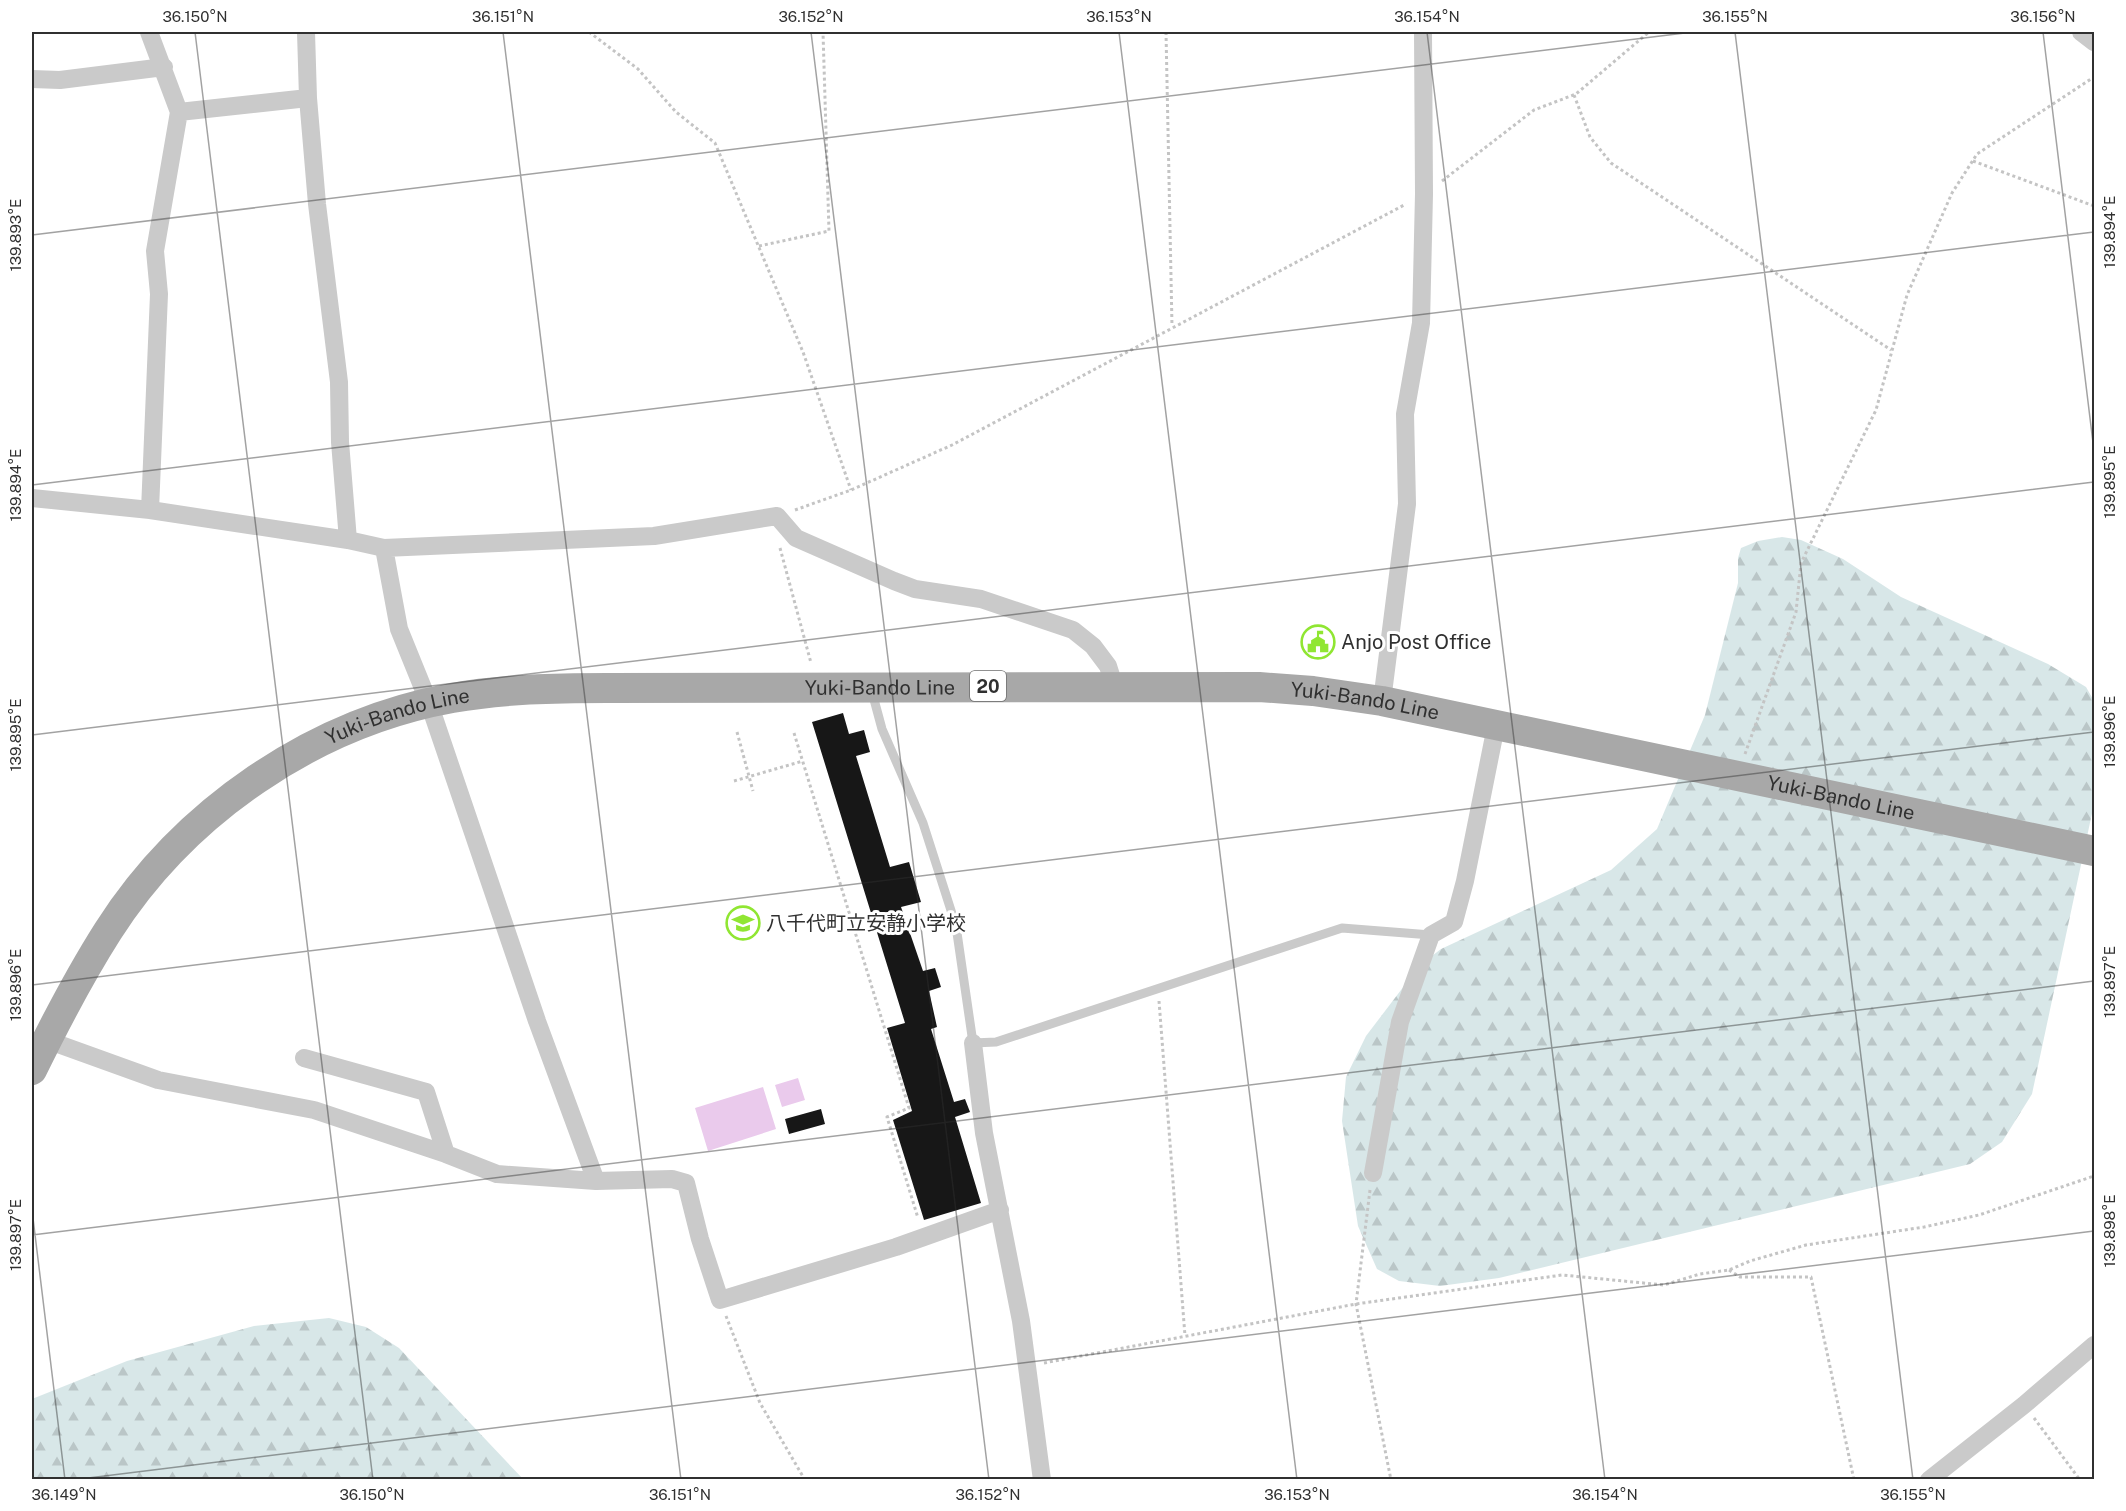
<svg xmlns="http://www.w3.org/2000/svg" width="2126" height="1511" viewBox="0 0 2126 1511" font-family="'Public Sans','Noto Sans JP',sans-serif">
  <defs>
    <pattern id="forest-firs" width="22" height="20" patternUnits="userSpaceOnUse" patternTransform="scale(1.5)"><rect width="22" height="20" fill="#d8e7e8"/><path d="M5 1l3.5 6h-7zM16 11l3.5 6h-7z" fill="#bac6c7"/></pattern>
  </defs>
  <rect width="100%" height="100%" fill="#fff"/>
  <path fill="url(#forest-firs)" d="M1782,537L1801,540L1843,559L1901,597L2048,664L2086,687L2094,701V804L2032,1094L2002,1142L1970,1164L1499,1278L1440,1286L1399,1281L1377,1269L1358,1226L1342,1121L1346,1077L1366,1036L1420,965L1441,949L1611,870L1657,829L1705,715L1738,583V558L1741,548L1758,541Z
    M329,1318L366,1327L399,1348L523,1479H32V1399L127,1361L254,1326Z"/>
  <path fill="#eacaec" d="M798,1078L805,1100L782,1107L775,1085Z
    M763,1087L776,1129L708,1151L695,1108Z"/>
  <path fill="#171717" d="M843,713L849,734L864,730L870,752L856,756L890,867L909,862L921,902L901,907L923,971L935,968L941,987L929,991L937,1027L931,1029L954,1102L965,1099L970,1112L955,1117L981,1203L924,1220L893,1120L912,1111L887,1028L905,1023L812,722Z
    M821,1109L825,1124L789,1134L785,1119Z"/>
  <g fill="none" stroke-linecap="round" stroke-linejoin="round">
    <path stroke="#c4c4c4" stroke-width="3" stroke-dasharray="3 3" stroke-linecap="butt" d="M589,32L638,69L676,112L715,143L803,352L851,490
      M1166,32L1172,326
      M1574,95L1590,137L1611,163L1891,350
      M1973,161L2094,206
      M1442,181L1534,110L1576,94L1649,32
      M759,246L829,231L823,32
      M795,510L851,490L952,445L1406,204
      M780,548L811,663
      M737,732L753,791
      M794,733L909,1108L887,1117L918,1218
      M1745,754L1796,612L1801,563L1876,410L1907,295L1952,193L1977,154L2094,77
      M734,781L803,761
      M1159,1001L1185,1336
      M1370,1190L1356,1304L1391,1480
      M1729,1270L1740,1277H1811L1854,1480
      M726,1316L760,1403L805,1480
      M1044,1363L1356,1304L1562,1275L1664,1285L1700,1274L1729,1270L1750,1261L1806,1245L1924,1227L1979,1215L2094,1176
      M2034,1418L2080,1480"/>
    <path stroke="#cacaca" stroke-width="9" d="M872,692L882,729L923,823L956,926L973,1043L996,1042L1342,928L1431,935"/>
    <path stroke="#cacaca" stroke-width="18" d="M149,32L179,112L308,98
      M2081,32L2094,42
      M32,79L60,80L164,67
      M179,112L155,251L159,294L150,510L348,540L340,442L339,382L317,204L308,98L306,32
      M32,498L150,510
      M348,540L384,548L654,536L777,516L796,538L894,581L915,589L981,599L1073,630L1093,646L1108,666L1114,685
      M384,548L399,629L429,703L537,1021L596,1181
      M1382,701L1407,504L1405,414L1421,323L1424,194L1423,32
      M47,1040L158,1080L314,1110L446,1154L426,1092L304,1058
      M973,1043L984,1133L1021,1321L1042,1480
      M446,1154L497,1174L596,1181L672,1179L686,1183L700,1239L720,1300L896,1247L1000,1210
      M1373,1173L1400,1022L1431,935L1454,922L1465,881L1496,726
      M1929,1480L2024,1405L2094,1345"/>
    <path stroke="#a8a8a8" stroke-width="30" id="s1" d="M32,1070C55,1023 80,975 108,931C184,812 313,723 452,698C503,689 555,688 607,688L1259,687L1313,691L1382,701L2094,851"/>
  </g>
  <path fill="none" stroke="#303030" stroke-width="1.5" stroke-opacity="0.45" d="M195,32L373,1480M503,32L681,1480M811,32L989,1480M1119,32L1297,1480M1427,32L1605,1480M1735,32L1913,1480M2043,32L2094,451M32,235L1693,32M32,485L2094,232M32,735L2094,482M32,985L2094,732M32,1210L65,1480M32,1235L2094,981M72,1480L2094,1231"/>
  <defs>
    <g id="civic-ring" transform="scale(1.725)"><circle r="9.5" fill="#fff" stroke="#90e632" stroke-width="1.5"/><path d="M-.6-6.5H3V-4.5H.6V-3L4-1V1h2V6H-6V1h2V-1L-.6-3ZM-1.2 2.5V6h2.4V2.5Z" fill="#90e632"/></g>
    <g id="school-ring" transform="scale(1.725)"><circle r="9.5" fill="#fff" stroke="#90e632" stroke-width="1.5"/><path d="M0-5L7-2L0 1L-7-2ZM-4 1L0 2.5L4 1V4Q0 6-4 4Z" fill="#90e632"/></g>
  </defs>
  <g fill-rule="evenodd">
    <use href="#civic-ring" x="1318" y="642"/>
    <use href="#school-ring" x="743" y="923"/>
  </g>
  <g text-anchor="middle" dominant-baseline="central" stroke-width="6" stroke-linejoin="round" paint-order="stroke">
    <rect fill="#fff" stroke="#6e6e6e" stroke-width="1.5" x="970" y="671" width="36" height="30" rx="4.5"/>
    <g font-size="18" font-weight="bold" fill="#303030">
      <text x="988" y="686">20</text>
    </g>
    <g font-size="20" fill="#303030" stroke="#fff" text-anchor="start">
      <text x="1341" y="642">Anjo Post Office</text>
      <text x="766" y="923">八千代町立安静小学校</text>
    </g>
    <g font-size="20" fill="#303030" stroke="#fff">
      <text stroke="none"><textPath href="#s1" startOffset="1014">Yuki-Bando Line</textPath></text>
      <text stroke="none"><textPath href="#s1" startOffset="1500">Yuki-Bando Line</textPath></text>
      <text stroke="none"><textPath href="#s1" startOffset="528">Yuki-Bando Line</textPath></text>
      <text stroke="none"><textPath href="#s1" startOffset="1986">Yuki-Bando Line</textPath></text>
    </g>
  </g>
  <rect width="2126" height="1511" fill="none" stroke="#ffffff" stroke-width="66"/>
  <rect x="33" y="33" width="2060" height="1445" fill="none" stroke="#303030" stroke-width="2"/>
  <g font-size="15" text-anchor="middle" fill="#303030">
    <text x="195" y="22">36.150°N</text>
    <text x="503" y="22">36.151°N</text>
    <text x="811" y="22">36.152°N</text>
    <text x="1119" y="22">36.153°N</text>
    <text x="1427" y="22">36.154°N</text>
    <text x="1735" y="22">36.155°N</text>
    <text x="2043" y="22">36.156°N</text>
    <text transform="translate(2110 232) rotate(-90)" y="5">139.894°E</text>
    <text transform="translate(16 235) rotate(-90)" y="5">139.893°E</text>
    <text transform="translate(2110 482) rotate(-90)" y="5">139.895°E</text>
    <text transform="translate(16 485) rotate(-90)" y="5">139.894°E</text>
    <text transform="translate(2110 732) rotate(-90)" y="5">139.896°E</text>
    <text transform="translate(16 735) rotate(-90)" y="5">139.895°E</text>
    <text transform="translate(2110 982) rotate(-90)" y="5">139.897°E</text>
    <text transform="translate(16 985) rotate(-90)" y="5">139.896°E</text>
    <text transform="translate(2110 1231) rotate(-90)" y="5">139.898°E</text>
    <text transform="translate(16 1235) rotate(-90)" y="5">139.897°E</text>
    <text x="64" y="1500">36.149°N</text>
    <text x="372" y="1500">36.150°N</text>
    <text x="680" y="1500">36.151°N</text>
    <text x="988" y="1500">36.152°N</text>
    <text x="1297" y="1500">36.153°N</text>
    <text x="1605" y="1500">36.154°N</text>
    <text x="1913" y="1500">36.155°N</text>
  </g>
</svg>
